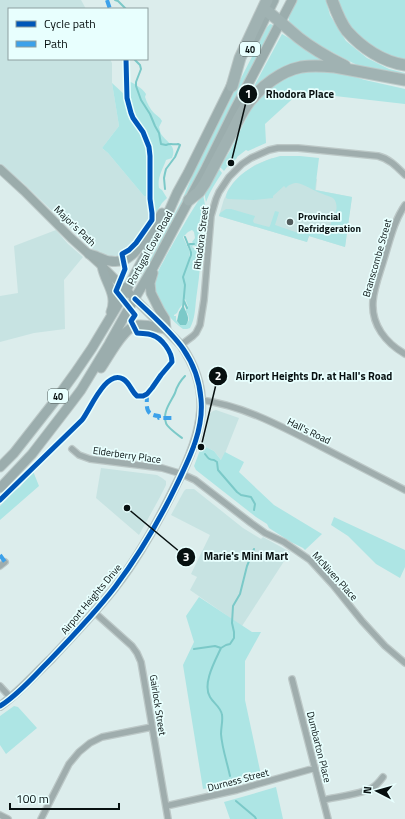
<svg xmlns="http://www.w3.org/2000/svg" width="405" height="819" viewBox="0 0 405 819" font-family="'Titillium Web',sans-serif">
  <rect width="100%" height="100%" fill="#dcedec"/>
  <path fill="#c7e3e2" d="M0,0H81L86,9H9V59H110L112,63V83L119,126L102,148L108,153L144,196H149L150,216L149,219L135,241L129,248L120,253L119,257L114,258L103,256L95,251L72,230L22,182L0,164Z
    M272,158L317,179L316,190L352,197L345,247L309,236L307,242L219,216L224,199L228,191L233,183L240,176L255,165Z
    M56,230L68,244L83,257L64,280L65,329L34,333L0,342V296L18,293L14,246Z
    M216,410L239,418L222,461L214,451L202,445L206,432L209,414L213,411Z
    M101,468L157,475L162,478L166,481V485L160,497L139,535L96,498Z
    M186,489H194L243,528L261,539L263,537L290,552L242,626L190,590L197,577L191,574L210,535L171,515L184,491Z"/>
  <path fill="#ade5e4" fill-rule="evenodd" d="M297,0H326L330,15L346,41L367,58L389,69L405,73V78L365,69L345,59L310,40L290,24C286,16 293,8 297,0Z
    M335,0H405V61L379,54L351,29Z
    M270,24L273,25L272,29L184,200L142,278L139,281L183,198L195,169L267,27Z
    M282,34L330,62L290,65L276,71L264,79L252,90Z
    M310,69L332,70L365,80L405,89V104L300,92L265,124L266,143L248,151L246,150L237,157V158L227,167L224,171L220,167L231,149L255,101L267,89L294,73Z
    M129,81C135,84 142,88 146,94L145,97C147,103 150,109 154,113C157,116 160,117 162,121L159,127C160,130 160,132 161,134C167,143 177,145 172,158L166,160C163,169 157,177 159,188L162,190L167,198L162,203L156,213H154L152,203L153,163L150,143L145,131L133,114L130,100Z
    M112,83L125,95L128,114L143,136L146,146L148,159L149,196H144L108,153L102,148L119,126Z
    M280,156H300L319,158L315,190L352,197L345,247L309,236L307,242L219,216L220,213L226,209H231L255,216L253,221L254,223L269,227L270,226L275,211L279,212L275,225L301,234L302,231L307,233L309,230L320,234H326C329,231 330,228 331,223C334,216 340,208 334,199C331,196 327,196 323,194C316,192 302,183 297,183C293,183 288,185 286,188L284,186L273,196V198L253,200L228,199L226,198C226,193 228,190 231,186C242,170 261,161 280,156Z
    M219,169L222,173C216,182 210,191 206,202L205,197V192Z
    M203,194L205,205L203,220L201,249L197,248L194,245L192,247L200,252C201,269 198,284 196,300C195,309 195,319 190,328L187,329H183C171,321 164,309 157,296L158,295C155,292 154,284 156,278C157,271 163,263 166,256C178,235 189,214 203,194ZM192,230L194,232L195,238L192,242L194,244L189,245L192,252L190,260L189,259L190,252L183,237L188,232ZM185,299L188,306L186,308V312L188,314L189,320L186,325H180L176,320V316H174V315L177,313L179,309L182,305L183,300Z
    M202,445L214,451L221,460L225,452L244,462L239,472L274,505L322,534L305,550L303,548L291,542L269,528L267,524L256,517L196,470L194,466Z
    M33,471L39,486L0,520V506L15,490L20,487Z
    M334,517L405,550V567L400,578L376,564L348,536L331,525Z
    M199,597L252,632H261L245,661V700L261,775L229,784L203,789L183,665L194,642L186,616Z
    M14,706L18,707L37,728L6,754L0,745V716Z
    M276,787L283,819H230L224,802L242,797Z"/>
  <path fill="#7bc9c8" d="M182,307H184C186,313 191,318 186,325H180L177,321L179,312Z"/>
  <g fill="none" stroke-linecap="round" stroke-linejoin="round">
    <path stroke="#7bc9c8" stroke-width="2" d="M115,0L118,1L126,9
      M134,59L140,65L141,69L136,82V86L141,100L150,114L155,126L159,133L161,144L166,145C170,143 174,145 178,144L180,145L175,157L166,169L165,173L164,178L165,189
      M188,245L190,244H194
      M184,301L187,308
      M183,307L185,285L183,277L191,255V252L185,237
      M182,438C178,435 167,427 166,423C162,412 171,402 175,393C177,386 180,381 185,376
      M205,454C208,458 209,460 214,460L217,462L218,470L237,492L241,495L251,497L255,504L254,510
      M194,649L215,646L221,648
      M230,776C227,762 222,748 221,734C221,727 223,721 222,715C221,707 214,704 210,697C202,684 215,661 221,648L226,645L230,644L234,638V632L232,623L233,606L240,594L247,566L254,549
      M236,801L255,817L256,819"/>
    <g stroke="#bcc8c7" stroke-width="8">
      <path id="street" d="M405,205C394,221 390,240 384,259C380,273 374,287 373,301C371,325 386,343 405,354
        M181,345L193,336L196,333L200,325L204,300L211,216L216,199L219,192L229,177L242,164L251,158L269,150L278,148H298L378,156C390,159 397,167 405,175
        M201,400C240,405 277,424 312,442C343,458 374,474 405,490
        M72,449L79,455L90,459L162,468L182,474L195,480L251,523L265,533L284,542L310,560L333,585L362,621L385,646L405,663
        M0,566L5,562
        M94,612L132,646L137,653L141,662L168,819
        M292,679L328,819
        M0,686L11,698
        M323,800C336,797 362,794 372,788C377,785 380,781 383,777
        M166,806L237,790L315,768
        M0,815L8,819
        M41,819L69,764L79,752L90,743L102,737L152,727"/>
    </g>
    <g stroke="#bcc8c7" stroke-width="10">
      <path id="secondary" d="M0,169L24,191L71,238L102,266L181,345C194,364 203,387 201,411C199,437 188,462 176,485C159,520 140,555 116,586C96,612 73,635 51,659C35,674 18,694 0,706"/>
    </g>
    <g stroke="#bcc8c7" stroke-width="11">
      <path id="primary" d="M252,45L274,0
        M89,254C92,255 95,255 98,257C102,258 105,261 110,261C129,265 139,248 148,234C153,227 158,220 162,213
        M102,266C105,283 118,294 111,312
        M101,368C109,357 124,326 138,325C148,324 157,328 166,329L165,319L160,311L151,293L150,283L153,273
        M0,467L14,453L54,402L75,373L92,348L122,298L169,211L177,193L188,173L234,80
        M0,488L32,454L72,402L81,390L109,344L129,308L154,266L206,168L235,109L292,0"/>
    </g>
    <g stroke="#bcc8c7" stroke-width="13">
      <path id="highway" d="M332,0C336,11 340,22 347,31C362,48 383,62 405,65
        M268,12C279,20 289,30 299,38C313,49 329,58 345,66
        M232,86L240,58L267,0
        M189,200L199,192L205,183C214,166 223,149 232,132C237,122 242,111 249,102C262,86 281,71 301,67C313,65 324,66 335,67L405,80"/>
    </g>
    <use href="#street" stroke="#9fadad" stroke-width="5.5"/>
    <use href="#secondary" stroke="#9bacab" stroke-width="8"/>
    <use href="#primary" stroke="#9badad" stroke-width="9"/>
    <use href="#highway" stroke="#a0b2b2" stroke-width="11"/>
    <path stroke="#3ca1ea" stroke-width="4" stroke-dasharray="8 4" stroke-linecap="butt" d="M107,0L110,9
      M147,394C147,406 144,415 159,416V418H175
      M0,555L5,562"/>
    <g stroke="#e8fffe" stroke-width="8">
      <path id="cycleway" d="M0,500L82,420C90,410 106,369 123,379C130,383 131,391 137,396H143L147,394L152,388L161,375L172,362C172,352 162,338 152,335C147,333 142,334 137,333L131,321L135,315L116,291L125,269L122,254L129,250L136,243L152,220V213L150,199V156L149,147L143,132L133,118L131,113L127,98L126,59
        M0,706C18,695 34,676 49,661C72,637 95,613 115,587C139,555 159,521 176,486C189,459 204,430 201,399C197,351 167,330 135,299"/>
    </g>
    <use href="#cycleway" stroke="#0057b8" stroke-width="5"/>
  </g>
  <circle fill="#525d5d" stroke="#e8fffe" stroke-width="1.5" cx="290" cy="222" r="4"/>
  <g text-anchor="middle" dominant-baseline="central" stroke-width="3.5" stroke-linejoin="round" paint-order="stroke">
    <g fill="#e8fffe" stroke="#4a5857" stroke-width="1">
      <rect x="240" y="42" width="20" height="14" rx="3"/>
      <rect x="48" y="389" width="20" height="14" rx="3"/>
    </g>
    <g font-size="9" font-weight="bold" fill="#071010">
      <text x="250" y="49">40</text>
      <text x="58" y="396">40</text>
    </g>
    <g font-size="10" font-weight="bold" fill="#071010" stroke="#e8fffe" text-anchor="start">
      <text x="298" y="216">Provincial<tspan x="298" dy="12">Refridgeration</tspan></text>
    </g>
    <g font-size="10" fill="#071010" stroke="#e8fffe">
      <text transform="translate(75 226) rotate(44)">Major's Path</text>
      <text transform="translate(201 238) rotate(-83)">Rhodora Street</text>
      <text transform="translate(150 248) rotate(-61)">Portugal Cove Road</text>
      <text transform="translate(377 258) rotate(-74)">Branscombe Street</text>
      <text transform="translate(309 431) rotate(26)">Hall's Road</text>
      <text transform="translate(127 455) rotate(8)">Elderberry Place</text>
      <text transform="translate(335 576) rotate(48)">McNiven Place</text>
      <text transform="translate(91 599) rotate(-50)">Airport Heights Drive</text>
      <text transform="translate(158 705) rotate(81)">Gairlock Street</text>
      <text transform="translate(319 747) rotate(76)">Dumbarton Place</text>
      <text transform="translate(238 780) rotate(-15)">Durness Street</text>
    </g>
  </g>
  <path fill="none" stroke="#071010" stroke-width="1.5" d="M231 163L248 94M201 447L218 376M127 508L186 557"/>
  <g fill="#071010" stroke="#e8fffe" stroke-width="1.5">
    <circle cx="231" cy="163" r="4"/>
    <circle cx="201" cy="447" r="4"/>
    <circle cx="127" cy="508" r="4"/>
    <circle cx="248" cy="94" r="10"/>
    <circle cx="218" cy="376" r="10"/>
    <circle cx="186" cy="557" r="10"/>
  </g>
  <g font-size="12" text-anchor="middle" font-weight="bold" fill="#fff">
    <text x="248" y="98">1</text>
    <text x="218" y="380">2</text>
    <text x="186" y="561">3</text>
  </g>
  <g font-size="11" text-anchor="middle" font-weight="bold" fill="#071010" stroke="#e8fffe" stroke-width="3.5" stroke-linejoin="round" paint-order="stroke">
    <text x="300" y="98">Rhodora Place</text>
    <text x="314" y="380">Airport Heights Dr. at Hall's Road</text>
    <text x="246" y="560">Marie's Mini Mart</text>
  </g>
  <rect x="8" y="8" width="140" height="52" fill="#e8fffe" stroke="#8e9f9f"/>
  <rect x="16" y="21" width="20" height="6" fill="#0057b8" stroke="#8e9f9f"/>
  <text x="44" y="28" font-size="12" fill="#071010">Cycle path</text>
  <rect x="16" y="41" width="20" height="6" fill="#3ca1ea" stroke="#8e9f9f"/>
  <text x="44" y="48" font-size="12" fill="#071010">Path</text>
  <g transform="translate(377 791) rotate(276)" stroke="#e8fffe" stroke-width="3" paint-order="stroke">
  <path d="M0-3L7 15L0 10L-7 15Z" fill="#071010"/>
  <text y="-6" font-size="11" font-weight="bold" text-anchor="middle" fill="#071010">N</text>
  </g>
  <path d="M10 803v6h109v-6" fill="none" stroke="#071010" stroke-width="2"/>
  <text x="16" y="803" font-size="12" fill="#071010" stroke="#e8fffe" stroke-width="3" paint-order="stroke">100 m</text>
</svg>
